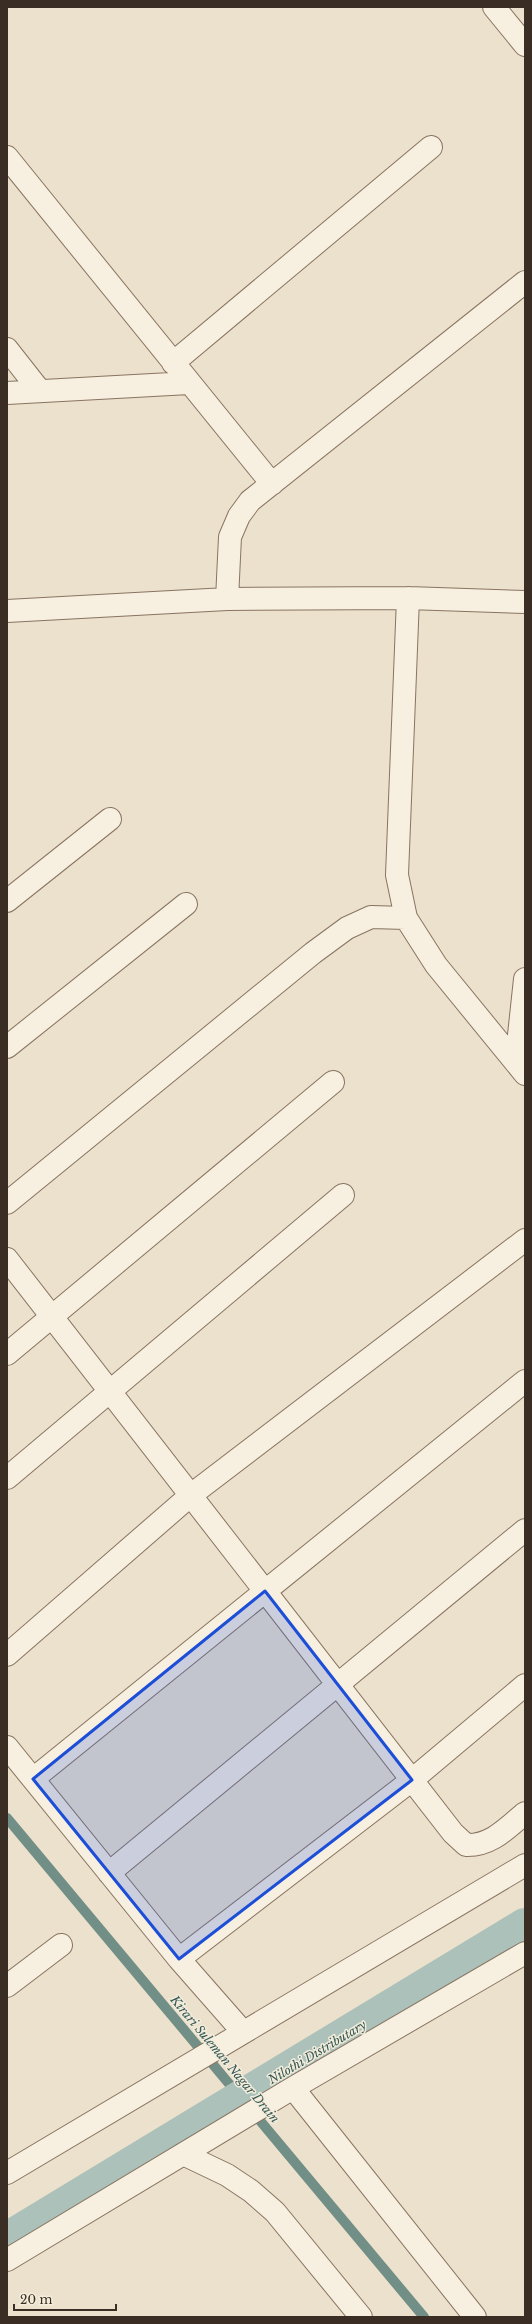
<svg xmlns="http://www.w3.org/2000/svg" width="532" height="2324" viewBox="0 0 532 2324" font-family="'Libre Baskerville',serif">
  <rect width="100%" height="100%" fill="#ece1cc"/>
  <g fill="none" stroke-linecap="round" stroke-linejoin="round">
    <path stroke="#728f87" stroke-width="10" d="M7,1818L424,2317"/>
    <path stroke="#abc1ba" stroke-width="36" d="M7,2240L525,1926"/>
    <g stroke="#887461" stroke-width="24">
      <path id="minor" d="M494,7L525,45
        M7,157L272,484
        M7,349L40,391
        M173,363L431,147
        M7,393L189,383
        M408,598L397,875L406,918L436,965L525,1074
        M227,599L230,537L239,516L250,501L525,282
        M7,611L227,599L408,598L525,602
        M7,901L110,819
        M7,1047L186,904
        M516,1063L525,979
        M7,1203L313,953L347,928L371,917L406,918
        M7,1259L453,1833L466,1845C491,1846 507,1828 525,1813
        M7,1354L333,1082
        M7,1478L343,1195
        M7,1655L191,1495L525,1240
        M7,1747L179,1959L243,2032
        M33,1779L525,1381
        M109,1873L525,1530
        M179,1959L412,1780L525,1685
        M7,1986L61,1945
        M293,2088L475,2317
        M183,2154L227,2175L251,2191L275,2212L361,2317
        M7,2173L525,1865
        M7,2260L293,2088L525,1953"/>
    </g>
    <use href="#minor" stroke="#f7efdf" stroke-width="22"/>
  </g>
  <path fill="#1d4ed8" fill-opacity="0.2" stroke="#1d4ed8" stroke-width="3" stroke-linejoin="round" d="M265,1591L412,1780L179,1959L33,1779Z"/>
  <g text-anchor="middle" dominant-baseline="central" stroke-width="3" stroke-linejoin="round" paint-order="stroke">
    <g font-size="12" font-style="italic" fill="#335855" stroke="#f4ecdb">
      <text transform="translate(317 2052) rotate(-31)">Nilothi Distributary</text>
      <text transform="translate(225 2059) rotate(50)">Kirari Suleman Nagar Drain</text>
    </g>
  </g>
  <rect width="532" height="2324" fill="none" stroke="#3a2d23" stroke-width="16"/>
  <path d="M14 2304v6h102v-6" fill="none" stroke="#3a2d23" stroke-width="2"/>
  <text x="20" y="2304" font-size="12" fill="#3a2d23" stroke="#f4ecdb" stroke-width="3" paint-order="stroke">20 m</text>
</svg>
